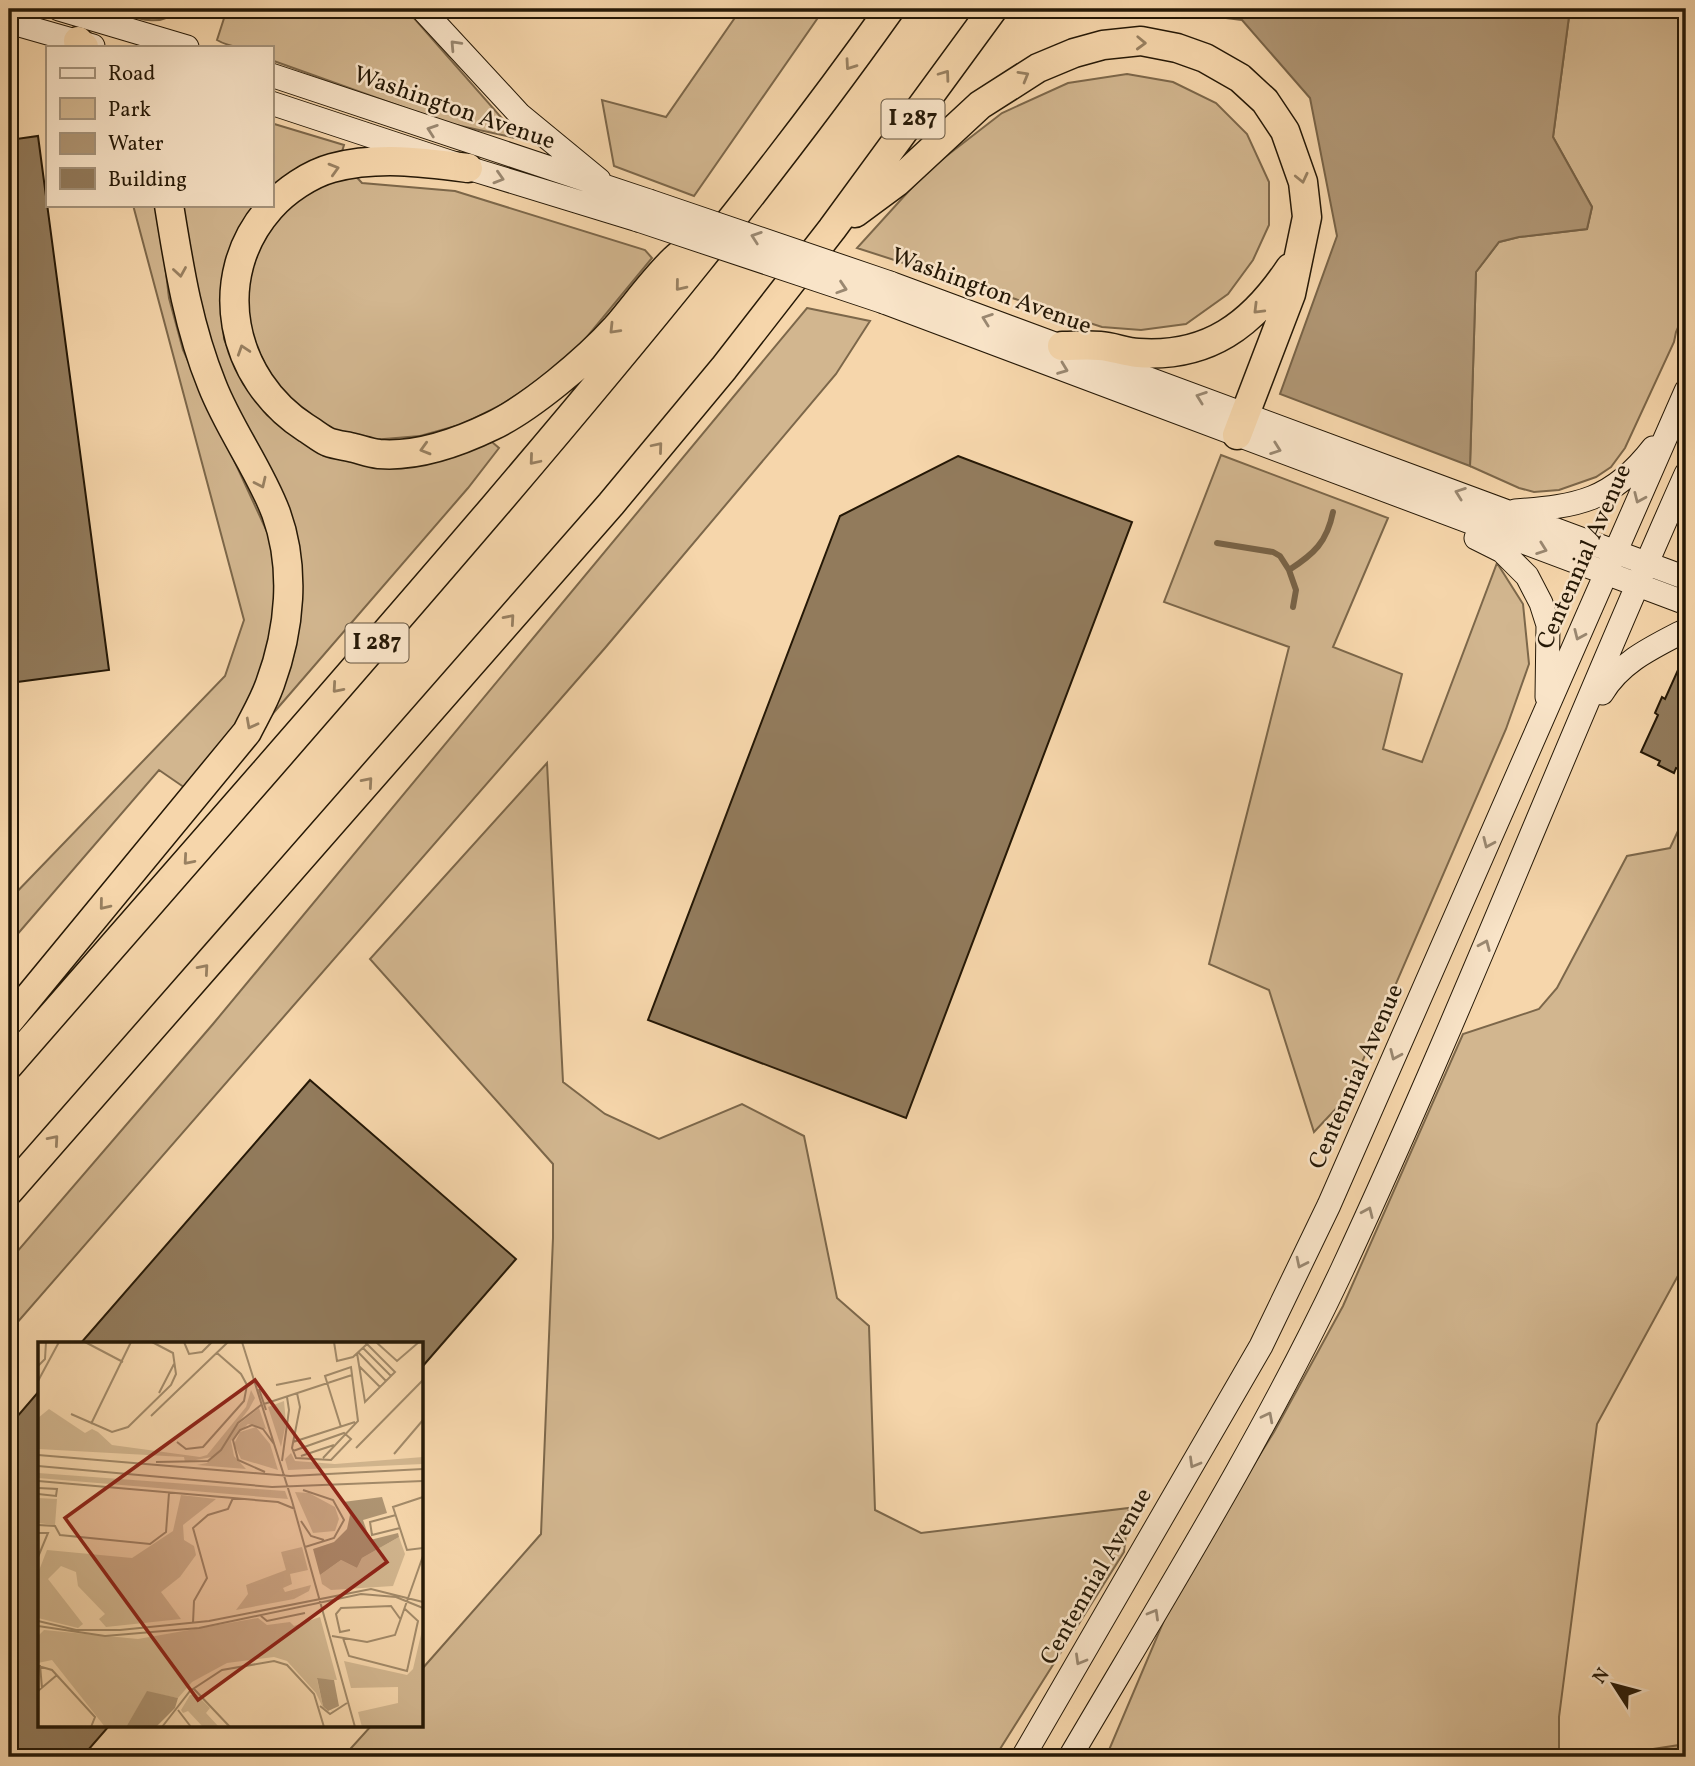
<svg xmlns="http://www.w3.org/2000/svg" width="1695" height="1766" viewBox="0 0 1695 1766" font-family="Vollkorn,serif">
  <rect width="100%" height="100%" fill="#f6d6ab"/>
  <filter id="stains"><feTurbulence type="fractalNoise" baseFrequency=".00286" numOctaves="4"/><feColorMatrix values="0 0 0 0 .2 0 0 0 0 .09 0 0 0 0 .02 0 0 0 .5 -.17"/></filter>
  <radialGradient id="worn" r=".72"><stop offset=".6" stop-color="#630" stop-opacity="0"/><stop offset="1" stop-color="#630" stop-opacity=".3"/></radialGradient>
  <path fill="#d2b68f" stroke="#7c674a" stroke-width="2" d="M108,9H181C159,30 134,17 108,9Z
    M227,9H406L520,139L447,123L271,60V47C252,47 234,50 217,40Z
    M741,9H824L694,196L614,166L602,100L666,117Z
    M1570,9H1686V309L1676,332L1674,342L1625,448L1611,467L1596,477L1559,490L1534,492L1519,488L1470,466L1476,272L1499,242L1519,237L1587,229L1592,207L1553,137Z
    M1127,74L1173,82L1216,103L1247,134L1269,182V225L1253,260L1228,294L1186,324L1141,330L1102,327L857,248L927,171L1002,113L1068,83Z
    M271,123L344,145L341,155L271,190Z
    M351,171L362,183L455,191L645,250L652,258L582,343L543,377L501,405L463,424L420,436L372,440L333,430L299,409L275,386L245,322L248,278L265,235L289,205L321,183Z
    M133,205H158L169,298L183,350L269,536C284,599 272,664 239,719C224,744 205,767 188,790L159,770L9,944V900L225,676L244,620Z
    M180,205H257L223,307L224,339L243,383L267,415L306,444L405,462L492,442L499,448L468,488L263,725L300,586L207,352Z
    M807,308L870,321L836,374L605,648L9,1332V1261L213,1024Z
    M1221,455L1388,518L1333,647L1402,674L1383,749L1422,762L1497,563L1523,604L1529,664L1506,729L1347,1097L1314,1132L1269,990L1209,964L1289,647L1164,602Z
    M547,763L563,1082L605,1114L659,1139L742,1104L804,1136L837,1298L869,1326L875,1510L921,1533L1129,1508L1124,1552L995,1757H343L371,1726H422V1669L541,1534L553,1238V1164L370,959Z
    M1686,814V1261L1597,1424L1559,1717V1757H1106L1179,1585L1274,1432L1343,1306L1463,1034L1539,1009L1557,988L1627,856L1670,848Z
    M1686,1744V1757H1644L1647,1750Z"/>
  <path fill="#af9573" stroke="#786347" stroke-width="2" d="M1153,9H1570L1553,137L1592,207L1587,229L1519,237L1499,242L1476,272L1470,466L1280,394L1337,236L1310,98L1242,20Z"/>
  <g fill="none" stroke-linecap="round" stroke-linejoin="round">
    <path stroke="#786347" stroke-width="6" d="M1217,543L1273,552L1280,556L1289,570
      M1293,607L1296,590L1289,570C1314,554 1327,542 1333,512"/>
  </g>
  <path fill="#927b5c" stroke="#251806" stroke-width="2" d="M38,136L109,670L9,683V140Z
    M958,456L1132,522L906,1118L648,1020L840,516Z
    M1682,661L1686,663V772L1676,768L1674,773L1658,765L1660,761L1641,752L1658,715L1655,713L1662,697L1665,699Z
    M310,1080L516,1259L422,1367V1344H80Z
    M40,1390V1726H109L82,1757H9V1426Z"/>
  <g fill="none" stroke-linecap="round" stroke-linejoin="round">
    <g stroke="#251806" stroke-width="25">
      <path id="secondary" d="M59,9L187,47
        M422,9L520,115L599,180
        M9,22L93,46
        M271,75L649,201
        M271,103L468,168L638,220
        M890,283L1686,578
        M884,302L1686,603
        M1515,511C1578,506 1612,501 1653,448
        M1476,538L1502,551L1527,576L1541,603L1548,625L1547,697
        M1602,693C1620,663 1649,649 1680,633H1686
        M1023,1757L1261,1346L1329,1205L1686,391
        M1070,1757C1164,1597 1263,1438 1342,1270C1464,1008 1568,738 1686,474"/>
    </g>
    <g stroke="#251806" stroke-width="31">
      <path id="highway" d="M78,41L84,47
        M468,168C422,162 378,156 332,168C310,174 285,191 270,208C209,277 230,379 306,428C313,432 320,438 328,442C336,445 346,446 354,448C362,450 371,453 379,454C416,457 459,442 492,426C530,408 587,360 616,328C635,306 653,280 674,260C684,250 697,243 708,235
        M855,213L897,182L980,105L1038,68L1074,53L1103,45L1141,41L1177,48L1205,58L1240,78L1265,101L1285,131L1303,182L1307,217L1291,294L1237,435
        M1062,346C1075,346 1088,345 1100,346C1113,347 1125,352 1138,353C1208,358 1252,325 1290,268
        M9,1021L247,732C255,716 264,701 270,684C290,630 296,568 276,513C259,468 229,429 212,385C188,326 179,267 169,205
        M9,1065C171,879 334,694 494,507C632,345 767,182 890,9
        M9,1191L611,504L724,368L832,229L993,9"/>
    </g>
    <use href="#secondary" stroke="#f9e4c8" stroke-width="23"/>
    <use href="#highway" stroke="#f6d6ab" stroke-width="28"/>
    <g stroke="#251806" stroke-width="25" stroke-linecap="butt">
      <path id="secondary-bridge" d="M649,201L890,283
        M638,220L884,302"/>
    </g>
    <use href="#secondary-bridge" stroke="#f9e4c8" stroke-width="23"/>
  </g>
  <defs><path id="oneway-chevron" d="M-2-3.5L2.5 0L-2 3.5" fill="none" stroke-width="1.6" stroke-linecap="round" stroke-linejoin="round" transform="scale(1.75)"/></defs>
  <g stroke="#988061">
    <use href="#oneway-chevron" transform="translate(1141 43) rotate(2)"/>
    <use href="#oneway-chevron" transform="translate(850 65) rotate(125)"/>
    <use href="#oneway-chevron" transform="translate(945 75) rotate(-54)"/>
    <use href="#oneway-chevron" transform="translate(1024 76) rotate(-30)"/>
    <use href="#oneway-chevron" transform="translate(334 169) rotate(-16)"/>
    <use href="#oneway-chevron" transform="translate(1302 178) rotate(77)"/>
    <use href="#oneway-chevron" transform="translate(180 272) rotate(81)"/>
    <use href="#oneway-chevron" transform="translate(680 286) rotate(129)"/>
    <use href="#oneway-chevron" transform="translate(1258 309) rotate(135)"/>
    <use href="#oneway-chevron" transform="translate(614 329) rotate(134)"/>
    <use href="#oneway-chevron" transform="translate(243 350) rotate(-108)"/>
    <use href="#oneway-chevron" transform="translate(658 447) rotate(-50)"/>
    <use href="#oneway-chevron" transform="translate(425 449) rotate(164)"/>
    <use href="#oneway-chevron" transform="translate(534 460) rotate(130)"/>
    <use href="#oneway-chevron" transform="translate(261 483) rotate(65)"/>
    <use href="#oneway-chevron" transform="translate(510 619) rotate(-49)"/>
    <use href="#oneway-chevron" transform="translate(337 688) rotate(131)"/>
    <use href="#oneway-chevron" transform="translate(251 724) rotate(118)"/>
    <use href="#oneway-chevron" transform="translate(368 782) rotate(-49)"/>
    <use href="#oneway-chevron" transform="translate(188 860) rotate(131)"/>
    <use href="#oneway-chevron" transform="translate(104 905) rotate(129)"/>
    <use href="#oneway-chevron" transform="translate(204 969) rotate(-49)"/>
    <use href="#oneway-chevron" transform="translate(54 1140) rotate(-49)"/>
  </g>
  <g stroke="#9a8871">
    <use href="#oneway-chevron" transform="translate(455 45) rotate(-133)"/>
    <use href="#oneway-chevron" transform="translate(432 130) rotate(-161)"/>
    <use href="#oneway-chevron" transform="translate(499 178) rotate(17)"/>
    <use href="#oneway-chevron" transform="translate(756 237) rotate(-161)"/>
    <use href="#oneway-chevron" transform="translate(842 288) rotate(18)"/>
    <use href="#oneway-chevron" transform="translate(987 319) rotate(-160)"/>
    <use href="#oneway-chevron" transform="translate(1063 369) rotate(21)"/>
    <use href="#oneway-chevron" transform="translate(1201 397) rotate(-160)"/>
    <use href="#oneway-chevron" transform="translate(1276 449) rotate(20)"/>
    <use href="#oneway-chevron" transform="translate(1460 493) rotate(-160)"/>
    <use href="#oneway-chevron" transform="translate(1639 498) rotate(114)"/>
    <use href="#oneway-chevron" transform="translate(1542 549) rotate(20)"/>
    <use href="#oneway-chevron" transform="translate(1579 635) rotate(114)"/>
    <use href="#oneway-chevron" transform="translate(1488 843) rotate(114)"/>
    <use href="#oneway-chevron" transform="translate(1485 945) rotate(-67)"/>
    <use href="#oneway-chevron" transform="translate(1395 1055) rotate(114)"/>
    <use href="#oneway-chevron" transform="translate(1368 1212) rotate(-66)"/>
    <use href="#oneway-chevron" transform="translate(1301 1263) rotate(116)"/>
    <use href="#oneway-chevron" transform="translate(1268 1417) rotate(-63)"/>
    <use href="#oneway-chevron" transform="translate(1194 1463) rotate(120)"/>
    <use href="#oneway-chevron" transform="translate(1154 1614) rotate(-60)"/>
    <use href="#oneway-chevron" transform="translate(1080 1660) rotate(120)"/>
  </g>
  <g text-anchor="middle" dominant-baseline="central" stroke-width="5" stroke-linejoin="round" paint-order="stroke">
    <g fill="#f9e4c8" stroke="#655540" stroke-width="2">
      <rect x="881.5" y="99.5" width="63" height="39" rx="5"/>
      <rect x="345.5" y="623.5" width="63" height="39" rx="5"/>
    </g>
    <g font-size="23" font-weight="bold" fill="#251806">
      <text x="913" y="119">I 287</text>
      <text x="377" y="643">I 287</text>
    </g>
    <g font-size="24" fill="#251806" stroke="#f9e4c8">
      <text transform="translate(454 109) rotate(19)">Washington Avenue</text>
      <text transform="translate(991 292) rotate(20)">Washington Avenue</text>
      <text transform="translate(1585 557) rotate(-66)">Centennial Avenue</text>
      <text transform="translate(1357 1077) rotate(-66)">Centennial Avenue</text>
      <text transform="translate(1097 1577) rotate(-60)">Centennial Avenue</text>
    </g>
  </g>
  <g transform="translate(38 1342)">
    <rect width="385" height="385" fill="#f6d6ab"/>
    <path d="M213,48L217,56L211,67L174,115L147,120L146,115L0,107V76L11,67L47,91L54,87L60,90L74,103L162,115L169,113L208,65ZM246,59L248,81L243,105L230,65ZM221,66L228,87L210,82L193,99L196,114L208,127L159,123L169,121L197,85ZM218,85L232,102L240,128L203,117L196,102L202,90ZM253,111L257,119L297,122L385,115V122L250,128L247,117ZM0,131L247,149L250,157L0,136ZM257,150L271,151L297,165L301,177L297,189L275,191ZM143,153L178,157L145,183L146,198L156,204L158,213L142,235L123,250L143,277L68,285L61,277L67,272L40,244L38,230L23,224L10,237L45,282L40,286L0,276V231L9,208L94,216L135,189ZM0,156L19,157L17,183L0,181ZM361,195L367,212L355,244L293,248L284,242L282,233L303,218L319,226L324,216ZM264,205L270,228L252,232L254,242L245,246L247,250L273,243L271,249L256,257L198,268L210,252L208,243L248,228L243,210ZM282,275L299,338L279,337L285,364L296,369L285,366L278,351L249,319L236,315L189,321L154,340L140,356L109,350L88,385H67L14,318L0,321V294L6,288L100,297L220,276L229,283L252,280L256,284ZM385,284V385H324L320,370L360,361V345L313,346L306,319L369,333L375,327ZM158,352L172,366L168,371L181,385H165L150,369L145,371L143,368L152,353Z" fill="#d2b68f"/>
    <path d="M344,155L349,171L325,178L332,198L360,191L361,195L324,216L319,226L303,218L282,233L275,207L296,200L309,187L312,173L305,160ZM279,336L296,338L301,364L290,369L285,364ZM109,349L140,356L137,366L118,385H88Z" fill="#af9573"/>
    <path fill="none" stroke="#a28a69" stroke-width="2" d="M47,0L85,20M146,0L151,12L164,10L174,0M204,0L254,159L317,385M296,0L299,19L315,15L329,2M338,0L359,19L381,0M325,6L353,34M320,10L348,39M319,11L327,60L357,30L327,0M0,24L7,17L8,0M321,24L342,45M0,39L21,0M238,43L273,36M221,47L228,68M121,51L136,22M226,62L314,33M33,72L74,90L90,85L133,43L138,32L135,11L114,0M113,74L190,0M53,82L93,0M255,100L317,80M144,104L139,100L148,107L165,105L206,59L209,43L203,32L179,11M318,106L385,38M255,109L306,91L313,97L293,118L258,116L254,106L262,65L259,51M356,112L385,78M0,113L252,134L385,127M263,114L296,103M285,116L320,79L313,25L287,34L303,85M244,119L251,68L249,55M118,120L170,119L183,108L200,81L223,63M0,124L234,145L385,139M227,130L200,118L195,98L202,88L214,83L225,87L236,102M0,139L240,160L257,167M0,146L19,147L18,154L0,152M265,148L295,158L306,178L296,196L267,205M385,155L355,165L369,208L385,206M358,173L332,180L334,193L362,186M263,179L273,194L286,198M0,183L17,184L22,193L112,202L128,190L131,151M0,191H10L0,215M223,274L229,279L267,271M0,279L38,288H82L171,279L333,247L385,260M155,281L156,259L169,236L155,186L170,173L190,167L195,156M0,284L67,294L161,286L323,252L358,255L385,266M312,288L302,290L298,272L303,266L353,264L363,278M294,294L329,300L357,293L385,214M305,296L311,314L369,329L380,279L367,267M2,323L4,346M0,324L14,328L57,375L53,385M156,347L192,385M0,349L19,333M282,364L292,372L309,361M140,368L153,385M124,385L152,349L184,328L236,319L249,323L276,352L286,385"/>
    <path fill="#8f2418" fill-opacity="0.15" stroke="#8f2418" stroke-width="3.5" d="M217,38L349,220L160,358L27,176Z"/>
    <rect width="385" height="385" fill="none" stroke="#251806" stroke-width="3.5"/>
  </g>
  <rect width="1695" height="1766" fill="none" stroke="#f6d6ab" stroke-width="35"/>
  <rect x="10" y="10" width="1674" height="1745" fill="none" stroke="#251806" stroke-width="3.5"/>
  <rect x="18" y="18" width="1660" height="1731" fill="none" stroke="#251806" stroke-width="2"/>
  <rect x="46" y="46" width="228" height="161" fill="#f9e4c8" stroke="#a4927a" stroke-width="2"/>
  <rect x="60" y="68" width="35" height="10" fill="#f9e4c8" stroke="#a4927a" stroke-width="2"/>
  <text x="108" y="80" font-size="21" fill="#251806">Road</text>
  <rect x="60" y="98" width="35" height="21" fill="#d2b68f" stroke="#a4927a" stroke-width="2"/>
  <text x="108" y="116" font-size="21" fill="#251806">Park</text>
  <rect x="60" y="133" width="35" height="21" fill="#af9573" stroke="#a4927a" stroke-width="2"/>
  <text x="108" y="150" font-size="21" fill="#251806">Water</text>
  <rect x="60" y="168" width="35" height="21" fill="#927b5c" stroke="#a4927a" stroke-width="2"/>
  <text x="108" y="186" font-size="21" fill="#251806">Building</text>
  <g transform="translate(1614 1685) rotate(306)" stroke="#f9e4c8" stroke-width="5" paint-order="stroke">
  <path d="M0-5L12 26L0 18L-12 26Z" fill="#251806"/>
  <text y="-10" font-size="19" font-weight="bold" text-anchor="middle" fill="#251806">N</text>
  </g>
  <rect width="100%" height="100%" filter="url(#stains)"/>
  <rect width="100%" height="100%" fill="url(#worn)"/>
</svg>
